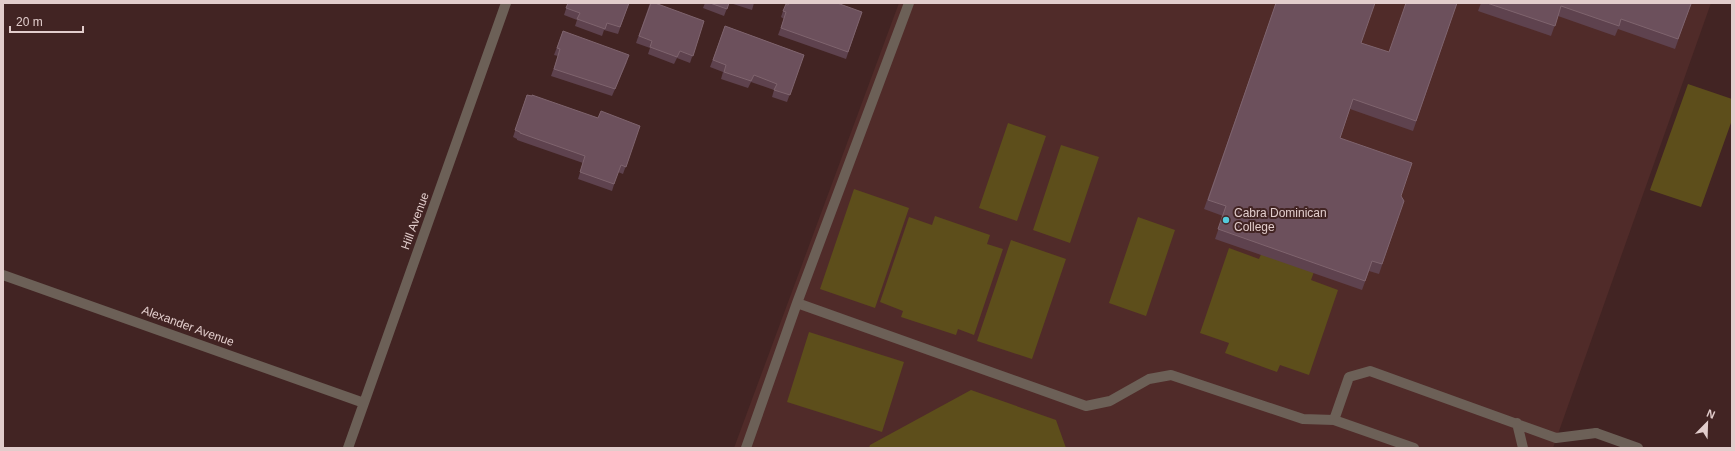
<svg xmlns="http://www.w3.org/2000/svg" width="1735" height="451" viewBox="0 0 1735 451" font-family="Helvetica,sans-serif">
  <rect width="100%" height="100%" fill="#422423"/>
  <path fill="#502b29" d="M899,3H1711L1553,448H734Z"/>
  <path fill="#5d4e1b" d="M1688,84L1732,99V120L1701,207L1650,190Z
    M1008,123L1046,136L1017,221L979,208Z
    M1061,145L1099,157L1070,243L1033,230Z
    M854,189L909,208L875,308L820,289Z
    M935,216L990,235L987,244L1003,249L974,335L958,329L956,335L901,317L903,311L880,302L909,217L932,225Z
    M1138,217L1175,230L1146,316L1109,303Z
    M1011,240L1066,259L1032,359L977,341Z
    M1229,248L1259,259L1263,250L1315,269L1311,280L1338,290L1309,375L1280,365L1277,372L1225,353L1229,343L1200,333Z
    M809,332L904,362L882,432L787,402Z
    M971,390L1056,420L1066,448H869L870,445Z"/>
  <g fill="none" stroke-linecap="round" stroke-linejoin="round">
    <path stroke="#6c6057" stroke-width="10" d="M797,303L1086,406L1110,401L1149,379L1171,375L1303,419L1334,420L1349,377L1370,371L1556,438L1596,433
      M1334,420L1414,448
      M1517,423L1523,448
      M746,448L797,303L909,3"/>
    <path stroke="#6c6057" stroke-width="10" d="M3,275L364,403
      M1596,433L1638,448
      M348,448L506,3"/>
  </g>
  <path fill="#5e424e" d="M568,3H629L618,34L604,30L602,36L575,26L577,20L564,15Z
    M650,3L704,21L690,63L677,58L674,64L648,54L650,48L636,43Z
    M705,3H729L724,16L703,8Z
    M730,3H754L752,10Z
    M1276,3L1361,43L1389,52L1457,3L1413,131L1350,109L1340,138L1401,196L1404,201L1379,274L1369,271L1362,290L1215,239L1223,216L1204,209Z
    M1481,3H1690L1691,4L1675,49L1618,29L1615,36L1558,16L1551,36L1478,11Z
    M788,5L862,12L846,59L778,35L784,19L781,17L783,11Z
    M725,26L804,55L787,102L772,97L774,90L751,82L748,88L721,79L723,72L710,67Z
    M563,31L627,62L612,96L551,76L558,56L554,55Z
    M527,95L598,118L640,126L623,174L618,172L612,191L578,179L583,163L517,140V139L513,137Z"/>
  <path fill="#4d2f37" d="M629,55L627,62L612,96L615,89Z"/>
  <path fill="#6c505c" stroke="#7f646e" d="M568,3H629L620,27L607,23L605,29L577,19L580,13L566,8Z
    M651,3H655L704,21L693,56L680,51L677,57L650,47L652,41L639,36Z
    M710,3H729L727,9Z
    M789,3H837L862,12L848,52L781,28L786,12L783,11L786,4L788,5Z
    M1276,3H1375L1361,43L1389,52L1406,3H1457L1416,121L1353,99L1340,138L1412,163L1401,196L1404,201L1382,264L1372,261L1365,281L1218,229L1226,206L1208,200Z
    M1487,3H1690L1691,4L1678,39L1621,19L1619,26L1561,6L1555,26Z
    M725,26L804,55L790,95L774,90L777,84L754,75L751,81L724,72L726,65L713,60Z
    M563,31L629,55L615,89L554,69L560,49L557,48Z
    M527,95L532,96V95L598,118L601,111L640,126L626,167L621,165L614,184L580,172L585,156L520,133V132L515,130Z"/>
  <circle fill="#53cadc" stroke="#422423" stroke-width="1.5" cx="1226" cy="220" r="4"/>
  <g text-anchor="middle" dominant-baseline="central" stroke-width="4" stroke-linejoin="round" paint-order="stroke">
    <g font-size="12" fill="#e2cdcc" stroke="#422423" text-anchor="start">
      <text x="1234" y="213">Cabra Dominican<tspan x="1234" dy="14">College</tspan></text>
    </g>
    <g font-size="12" fill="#e2cdcc" stroke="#422423">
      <text transform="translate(415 221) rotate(-70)">Hill Avenue</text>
      <text transform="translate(188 326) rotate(20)">Alexander Avenue</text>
    </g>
  </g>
  <rect width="1735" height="451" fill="none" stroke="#e2cdcc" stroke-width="8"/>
  <g transform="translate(1707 423) rotate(23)" stroke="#422423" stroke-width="3" paint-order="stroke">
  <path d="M0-3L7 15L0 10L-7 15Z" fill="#e2cdcc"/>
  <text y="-6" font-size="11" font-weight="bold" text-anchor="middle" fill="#e2cdcc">N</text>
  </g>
  <path d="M10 26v6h73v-6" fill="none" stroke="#e2cdcc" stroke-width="2"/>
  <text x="16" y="26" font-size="12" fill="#e2cdcc" stroke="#422423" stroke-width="3" paint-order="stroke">20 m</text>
</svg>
